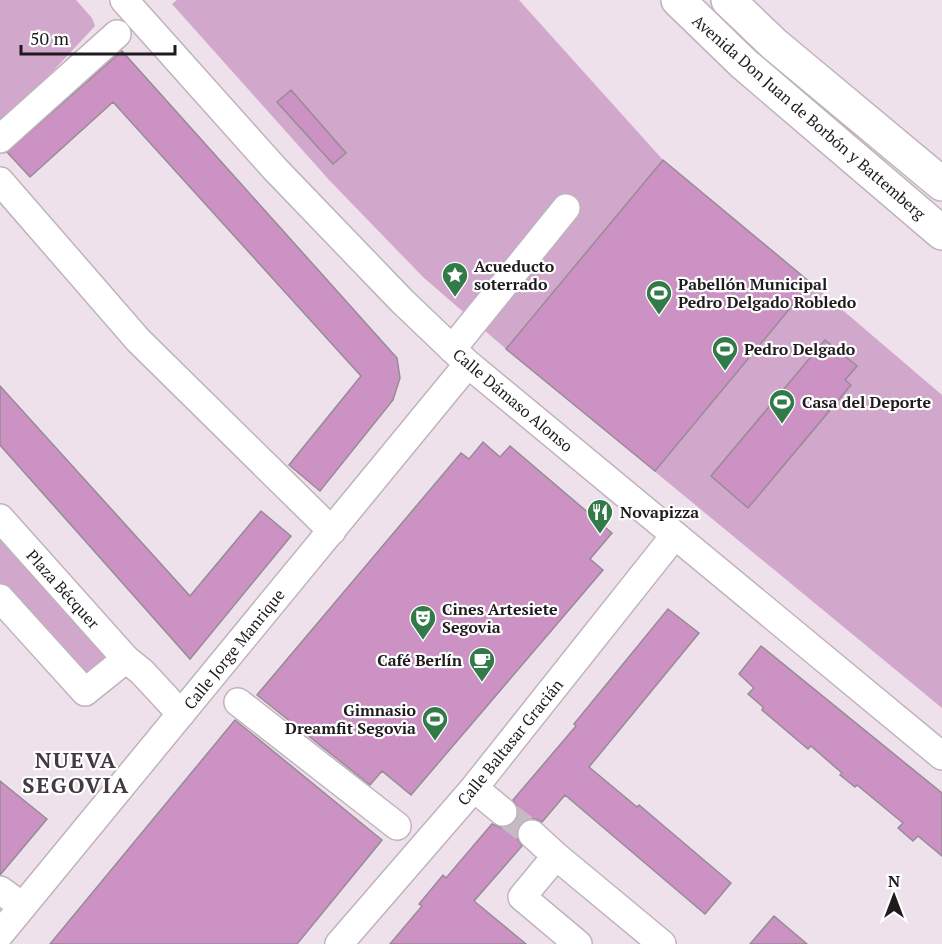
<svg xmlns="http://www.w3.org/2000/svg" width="942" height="944" viewBox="0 0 942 944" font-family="'PT Serif',serif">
  <rect width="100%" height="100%" fill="#eee1ec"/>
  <path fill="#d1a7cb" d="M0,0H76L92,18L95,26L0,128Z
    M177,0H519L663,160L811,283L942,395V708L506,349L423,277L330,181L172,4Z
    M0,530L108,652L102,671L90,673L75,668L0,585Z"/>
  <path fill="#cc92c4" stroke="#978b95" stroke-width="1.5" d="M122,51L397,358L400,378L393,400L320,491L289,465L361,376L113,102L30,177L7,152Z
    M291,90L346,153L333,164L277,102Z
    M663,160L811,283L655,471L506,349Z
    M825,340L857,366L845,380L851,385L748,508L711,476Z
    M0,386L190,596L261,511L291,536L190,659L0,445Z
    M483,442L500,457L510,446L612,533L590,559L603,570L411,795L382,771L370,785L257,695L461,453L469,459Z
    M668,609L699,633L589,767L637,807L639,805L731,883L705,914L565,795L542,822L536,819H528L520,824L517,831V838L522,846L474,901L526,944H390L422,906L419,904L443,875L446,878L492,824L501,828L509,826L515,822L519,814L517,806L513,800L576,726L574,724Z
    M761,646L942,793V856L918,836L913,841L898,828L903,823L857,785L855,787L840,775L842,773L811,746L808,749L762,710L763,707L748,694L754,688L739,674Z
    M235,720L382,840L297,944H50Z
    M0,781L47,819L0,875Z
    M774,916L807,944H750Z"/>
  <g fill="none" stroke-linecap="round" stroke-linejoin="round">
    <path stroke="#c5b9c3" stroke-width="27" stroke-dasharray="27 14" stroke-linecap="butt" d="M503,812L532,834"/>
    <g stroke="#bfb3bd" stroke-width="30">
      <path id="minor" d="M124,0L275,169L402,301L468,364L942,756
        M0,139L117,34
        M0,181L138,340L332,531
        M452,349L566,208
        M0,518L126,659L142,672L181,714
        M0,598L85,692L126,659
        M238,702L397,826
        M474,788L503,812
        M532,834L556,856
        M0,890L22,906
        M0,934L468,364
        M339,944L474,788L675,535
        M578,944L522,897L556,856L662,944"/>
    </g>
    <g stroke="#bfb3bd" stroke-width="36">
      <path id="major" d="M678,0L743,63L942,233
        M728,0L774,44L942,184"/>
    </g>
    <use href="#minor" stroke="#fff" stroke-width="27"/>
    <use href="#major" stroke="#fff" stroke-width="33"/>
  </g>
  <defs>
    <g id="sight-pin" transform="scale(1.35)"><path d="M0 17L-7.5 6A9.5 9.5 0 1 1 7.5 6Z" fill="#327b48" stroke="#fff"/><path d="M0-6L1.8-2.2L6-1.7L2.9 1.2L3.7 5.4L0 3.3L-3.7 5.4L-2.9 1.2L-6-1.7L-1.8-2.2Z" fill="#fff"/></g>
    <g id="stadium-pin" transform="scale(1.35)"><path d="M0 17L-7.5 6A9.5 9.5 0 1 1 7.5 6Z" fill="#327b48" stroke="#fff"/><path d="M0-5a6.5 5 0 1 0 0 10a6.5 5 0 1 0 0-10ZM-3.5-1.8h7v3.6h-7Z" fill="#fff"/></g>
    <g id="restaurant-pin" transform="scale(1.35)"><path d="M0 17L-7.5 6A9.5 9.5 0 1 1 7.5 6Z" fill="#327b48" stroke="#fff"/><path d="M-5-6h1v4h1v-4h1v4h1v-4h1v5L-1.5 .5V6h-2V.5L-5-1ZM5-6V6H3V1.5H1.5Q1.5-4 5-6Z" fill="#fff"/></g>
    <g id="theatre-pin" transform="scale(1.35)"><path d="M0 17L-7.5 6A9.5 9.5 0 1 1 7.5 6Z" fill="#327b48" stroke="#fff"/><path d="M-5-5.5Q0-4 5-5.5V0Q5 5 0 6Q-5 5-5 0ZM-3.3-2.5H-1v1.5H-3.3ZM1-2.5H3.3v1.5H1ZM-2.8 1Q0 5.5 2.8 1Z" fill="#fff"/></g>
    <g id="cafe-pin" transform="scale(1.35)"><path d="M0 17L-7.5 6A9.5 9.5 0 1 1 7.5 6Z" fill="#327b48" stroke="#fff"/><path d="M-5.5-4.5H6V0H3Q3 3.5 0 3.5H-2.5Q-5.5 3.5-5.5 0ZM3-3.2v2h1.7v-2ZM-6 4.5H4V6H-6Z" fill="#fff"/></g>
  </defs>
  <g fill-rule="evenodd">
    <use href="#sight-pin" x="455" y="275"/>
    <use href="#stadium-pin" x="659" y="293"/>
    <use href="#stadium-pin" x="725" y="349"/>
    <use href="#stadium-pin" x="782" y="402"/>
    <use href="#restaurant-pin" x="600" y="512"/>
    <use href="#theatre-pin" x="423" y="618"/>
    <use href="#cafe-pin" x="482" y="660"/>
    <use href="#stadium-pin" x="435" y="719"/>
  </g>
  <g text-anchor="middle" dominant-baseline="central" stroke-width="4.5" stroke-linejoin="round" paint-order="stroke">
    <g font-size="16" fill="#1f1a1e" stroke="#fff">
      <text transform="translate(809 117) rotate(41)">Avenida Don Juan de Borbón y Battemberg</text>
      <text transform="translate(513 400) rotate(40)">Calle Dámaso Alonso</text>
      <text transform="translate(63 589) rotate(48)">Plaza Bécquer</text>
      <text transform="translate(234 649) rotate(-51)">Calle Jorge Manrique</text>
      <text transform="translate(510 742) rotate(-51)">Calle Baltasar Gracián</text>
    </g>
    <g font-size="16" font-weight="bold" fill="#1f1a1e" stroke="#fff" text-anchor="start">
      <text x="474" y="266">Acueducto<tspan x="474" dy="18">soterrado</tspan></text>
      <text x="678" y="284">Pabellón Municipal<tspan x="678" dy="18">Pedro Delgado Robledo</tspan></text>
      <text x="744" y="349">Pedro Delgado</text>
      <text x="802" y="402">Casa del Deporte</text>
      <text x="620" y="512">Novapizza</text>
      <text x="442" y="609">Cines Artesiete<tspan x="442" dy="18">Segovia</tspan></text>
      <text x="462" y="660" text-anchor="end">Café Berlín</text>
      <text x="416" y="710" text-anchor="end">Gimnasio<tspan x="416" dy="18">Dreamfit Segovia</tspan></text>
    </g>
    <g font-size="22" font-weight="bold" letter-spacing="1.5" fill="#433941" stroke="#fff">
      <text x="76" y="759">NUEVA<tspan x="76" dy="25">SEGOVIA</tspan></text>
    </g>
  </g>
  <g transform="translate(894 896)" stroke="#ffffff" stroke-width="4.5" paint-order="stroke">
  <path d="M0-4.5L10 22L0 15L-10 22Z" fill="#1f1a1e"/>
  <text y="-9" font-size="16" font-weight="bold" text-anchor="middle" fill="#1f1a1e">N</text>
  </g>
  <path d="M21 45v9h154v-9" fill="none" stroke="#1f1a1e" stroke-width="3"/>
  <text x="30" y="45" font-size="18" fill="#1f1a1e" stroke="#ffffff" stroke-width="4.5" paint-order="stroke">50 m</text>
</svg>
